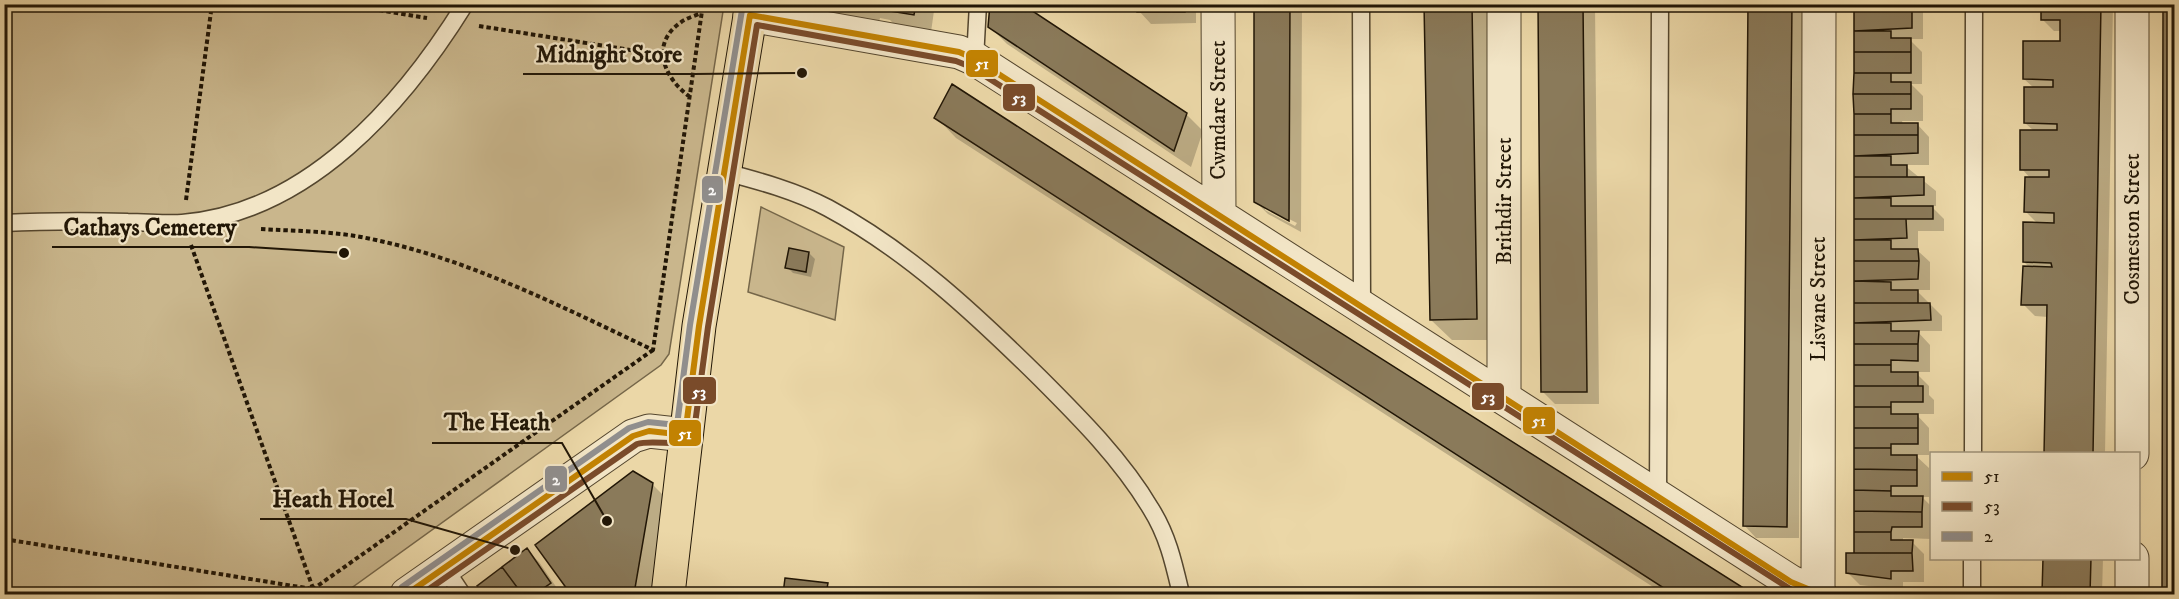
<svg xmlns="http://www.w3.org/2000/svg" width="2179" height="599" viewBox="0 0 2179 599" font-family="'IM FELL DW Pica',serif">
  <rect width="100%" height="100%" fill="#ebd7a7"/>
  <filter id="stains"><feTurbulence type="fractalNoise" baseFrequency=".00333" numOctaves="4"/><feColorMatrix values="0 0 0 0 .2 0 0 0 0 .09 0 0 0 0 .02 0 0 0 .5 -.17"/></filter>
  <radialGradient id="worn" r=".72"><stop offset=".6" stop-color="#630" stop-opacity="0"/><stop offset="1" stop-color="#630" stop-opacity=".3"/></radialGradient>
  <path fill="#c9b68c" stroke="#756649" stroke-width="1.5" d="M4,5H724L669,354L661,365L343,594H5Z
    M761,207L844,247L835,320L748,292Z"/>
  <path fill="#0003" fill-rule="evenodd" d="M823,4H935L931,32L896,26L890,20L880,18L879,22L832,14Z
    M1139,4H1196V23L1151,24L1139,11Z
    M1256,4H1302L1301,232L1268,214L1255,201ZM1265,207L1297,223L1295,226L1265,210Z
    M1426,4H1492L1497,340H1452L1431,320Z
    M1539,4H1595L1599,404H1555L1543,392Z
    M1749,4H1804L1799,538H1756L1744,525Z
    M1855,4H1916L1923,12V39H1909L1922,52V84H1911L1923,96V121H1902L1903,124H1917L1929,137V165H1904L1936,191V206H1931L1944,219V231H1918V251L1930,262V290H1916L1942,316V331H1917L1930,345V372H1915L1929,386V395L1934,400V414H1916L1929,428V455H1915L1929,468V497H1922L1932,507V539L1903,538V541L1912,542L1924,554V582H1903V590L1860,585L1848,573L1855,554Z
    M2042,4H2113L2105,454H2046L2048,317L2035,316L2023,304L2030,268L2024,262L2038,224L2026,212L2031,179L2022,169L2035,132L2025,123L2034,88L2024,79L2061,43V31H2054L2042,19Z
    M2164,4H2174V594H2164Z
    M989,26L1186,114L1203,131L1191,167L1007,44Z
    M953,86L1750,594H1664L956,138L936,117Z
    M809,253L815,259L811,277L793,273L787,267Z
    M652,484L669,501L654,594H568V589Z
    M527,550L539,562L561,594H485L479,586Z
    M2044,558H2103L2102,594H2046L2043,592Z
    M787,580L827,585L837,594H785Z"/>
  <path fill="#8a7a5a" stroke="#211606" stroke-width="1.5" d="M916,4L914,15L877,9L878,4Z
    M990,4H1022L1187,113L1174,151L988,27Z
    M1137,4H1185V12H1137Z
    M1254,4H1290L1289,221L1254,202Z
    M1424,4H1472L1477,319L1430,320Z
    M1538,4H1583L1587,392H1541Z
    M1748,4H1792L1787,527L1743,526Z
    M1854,4H1912V10H1854Z
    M2041,4H2101L2093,454H2044L2047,305H2021L2023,266L2052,267L2051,263L2023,262V222L2054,223V213L2024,212L2025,177H2049V170H2020V130H2057V124L2024,123V87H2053V80L2023,79V41H2060V20H2041Z
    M2163,4H2174V594H2162Z
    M1854,10H1912V28L1854,31Z
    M1854,31H1891V38H1911V52H1854Z
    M1854,52H1911V73H1854Z
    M1854,73H1891V82H1911V94H1853Z
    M952,84L1148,211L1753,594H1673L934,118Z
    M1853,94H1911V109H1891V114H1854Z
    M1854,114H1891V123H1918V135H1854Z
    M1854,135H1918V153L1854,156Z
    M1854,156H1891V165H1907V177H1854Z
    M1854,177H1924V195L1854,198Z
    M1854,198H1891V206H1933V219H1854Z
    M1854,219H1906L1907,238L1854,240Z
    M1854,240H1891V249H1918L1919,261H1854Z
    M789,248L809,252L806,272L785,268Z
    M1854,261H1919L1918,279L1854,281Z
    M1854,281L1891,282V290H1918V303H1854Z
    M1854,303H1930L1931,320L1854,323Z
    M1854,323H1891V331H1919L1918,344H1854Z
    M1854,344H1918V361L1891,360V365H1854Z
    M1854,365H1891V372H1918V386H1854Z
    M1854,386H1923V402H1891V407H1854Z
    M1854,407H1891V414H1918V428H1854Z
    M1854,428H1918V444H1891V448H1854Z
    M1854,448H1891V455H1917V470L1854,469Z
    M1854,469L1917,470V486H1891V491L1854,490Z
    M633,471L653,483L634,594H566L567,589L535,545Z
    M1854,490L1891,491V496H1923L1922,512L1854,511Z
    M1854,511L1922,512V527H1892L1891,532H1854Z
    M1854,532H1891V540H1913L1912,553H1854Z
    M527,548L551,583L541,590L544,594H522L502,567Z
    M1846,553H1912L1913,571H1891V579L1846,573Z
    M2043,558H2091L2090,594L2042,593Z
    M502,567L522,594H483L477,586Z
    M785,578L828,583L826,594H783Z"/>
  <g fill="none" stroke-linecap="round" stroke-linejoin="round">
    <g stroke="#54462e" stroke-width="19">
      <path id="service" d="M1361,4L1362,307
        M975,59L978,4
        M725,172C759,181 796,191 828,208C908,251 975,314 1040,378C1080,418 1122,460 1151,509C1168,536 1174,564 1181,594
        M4,223C46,221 87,221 128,222C146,222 165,224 182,223C308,213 403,104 465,4
        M1973,454L1974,4
        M1658,496L1660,4
        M444,567L462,594
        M1972,594V558"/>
    </g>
    <g stroke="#54462e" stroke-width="35">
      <path id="minor" d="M1218,4L1219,215
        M750,15L959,52L975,59L1791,582L1820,594
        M1504,397V4
        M2132,454V4
        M1818,594L1819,4
        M2132,594V558"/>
    </g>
    <g stroke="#54462e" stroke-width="35">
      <path id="tertiary" d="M407,594L633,436L649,431L685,435"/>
    </g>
    <g stroke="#211606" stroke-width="35">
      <path id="primary" d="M668,594L699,326L752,4"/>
    </g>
    <path stroke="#211606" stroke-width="4" stroke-dasharray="4.5 3" stroke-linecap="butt" d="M342,4L427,18
      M479,26L662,55
      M690,97C665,79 649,45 680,23C686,18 695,16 701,13
      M186,200L212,4
      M261,229C294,231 329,231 361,237C463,256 560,306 653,350L703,4
      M191,245L315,594
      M4,539L312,589
      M306,594L653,350"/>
    <use href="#service" stroke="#f2e5c6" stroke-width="16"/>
    <use href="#minor" stroke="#f2e5c6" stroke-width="33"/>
    <use href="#tertiary" stroke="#f2e5c6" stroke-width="33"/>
    <use href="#primary" stroke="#ebd7a7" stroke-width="33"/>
    <g stroke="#f2e5c6" stroke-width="10">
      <path id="bus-1" d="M407,594L633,436L649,431L685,435L699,326L750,15L959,52L975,59L1791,582L1820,594"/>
    </g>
    <g stroke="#f2e5c6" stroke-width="10">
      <path id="bus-2" d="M422,594L637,444C653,439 684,448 693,439L708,327L757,25L956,61L971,67L1798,594"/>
    </g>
    <g stroke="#f2e5c6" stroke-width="10">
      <path id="bus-3" d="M402,587L629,428L648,422L677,425L690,325L743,4"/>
    </g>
    <use href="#bus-1" stroke="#c28202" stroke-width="6"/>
    <use href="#bus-2" stroke="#7a4b2a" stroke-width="6"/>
    <use href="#bus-3" stroke="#908e8d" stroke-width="6"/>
  </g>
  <g text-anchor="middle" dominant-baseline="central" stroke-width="4.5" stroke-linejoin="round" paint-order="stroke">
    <g font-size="22" fill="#211606" stroke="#f2e5c6">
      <text transform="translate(1218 110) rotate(-90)">Cwmdare Street</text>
      <text transform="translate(1504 201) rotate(-90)">Brithdir Street</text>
      <text transform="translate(2132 229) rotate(-90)">Cosmeston Street</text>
      <text transform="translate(1818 299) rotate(-90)">Lisvane Street</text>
    </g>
  </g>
  <path fill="none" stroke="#211606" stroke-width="2" d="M802 73L694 74H523M344 253L249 247H52M607 521L562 443H432M515 550L406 519H260"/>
  <g fill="#211606" stroke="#f2e5c6" stroke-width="2">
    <circle cx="802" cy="73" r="6"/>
    <circle cx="344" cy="253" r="6"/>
    <circle cx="607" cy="521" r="6"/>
    <circle cx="515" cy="550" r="6"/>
  </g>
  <g font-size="24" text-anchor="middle" font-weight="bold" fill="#211606" stroke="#f2e5c6" stroke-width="4.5" stroke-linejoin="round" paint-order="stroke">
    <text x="609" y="62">Midnight Store</text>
    <text x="150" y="235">Cathays Cemetery</text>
    <text x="497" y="430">The Heath</text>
    <text x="333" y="507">Heath Hotel</text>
  </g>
  <g stroke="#f2e5c6" stroke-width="2">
    <rect x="965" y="49" width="34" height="29" rx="6" fill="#c28202"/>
    <rect x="1002" y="83" width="34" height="29" rx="6" fill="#7a4b2a"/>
    <rect x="701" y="175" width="23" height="29" rx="6" fill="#908e8d"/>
    <rect x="682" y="376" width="35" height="29" rx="6" fill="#7a4b2a"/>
    <rect x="1471" y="382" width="34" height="29" rx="6" fill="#7a4b2a"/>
    <rect x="1522" y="406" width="34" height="29" rx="6" fill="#c28202"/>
    <rect x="668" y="419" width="34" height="28" rx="6" fill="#c28202"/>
    <rect x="544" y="465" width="24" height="28" rx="6" fill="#908e8d"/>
  </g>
  <g font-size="16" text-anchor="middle" font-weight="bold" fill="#fff">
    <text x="982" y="69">51</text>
    <text x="1019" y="103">53</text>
    <text x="712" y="195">2</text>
    <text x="699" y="397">53</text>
    <text x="1488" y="402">53</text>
    <text x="1539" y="426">51</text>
    <text x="685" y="439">51</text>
    <text x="556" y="485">2</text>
  </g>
  <rect width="2179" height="599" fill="none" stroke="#ebd7a7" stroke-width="24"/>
  <rect x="6" y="6" width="2167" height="587" fill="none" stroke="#211606" stroke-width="3"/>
  <rect x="12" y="12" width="2155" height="575" fill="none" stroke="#211606" stroke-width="1.5"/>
  <rect x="1930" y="452" width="210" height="108" fill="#f2e5c6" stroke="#9e9279" stroke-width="1.5"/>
  <rect x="1942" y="472" width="30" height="9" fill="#c28202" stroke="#9e9279" stroke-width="1.5"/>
  <text x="1984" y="482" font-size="18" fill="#211606">51</text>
  <rect x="1942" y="502" width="30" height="9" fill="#7a4b2a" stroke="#9e9279" stroke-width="1.5"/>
  <text x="1984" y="512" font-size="18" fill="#211606">53</text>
  <rect x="1942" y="532" width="30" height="9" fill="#908e8d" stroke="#9e9279" stroke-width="1.5"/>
  <text x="1984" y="542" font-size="18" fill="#211606">2</text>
  <rect width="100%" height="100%" filter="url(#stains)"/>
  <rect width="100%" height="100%" fill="url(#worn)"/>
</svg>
